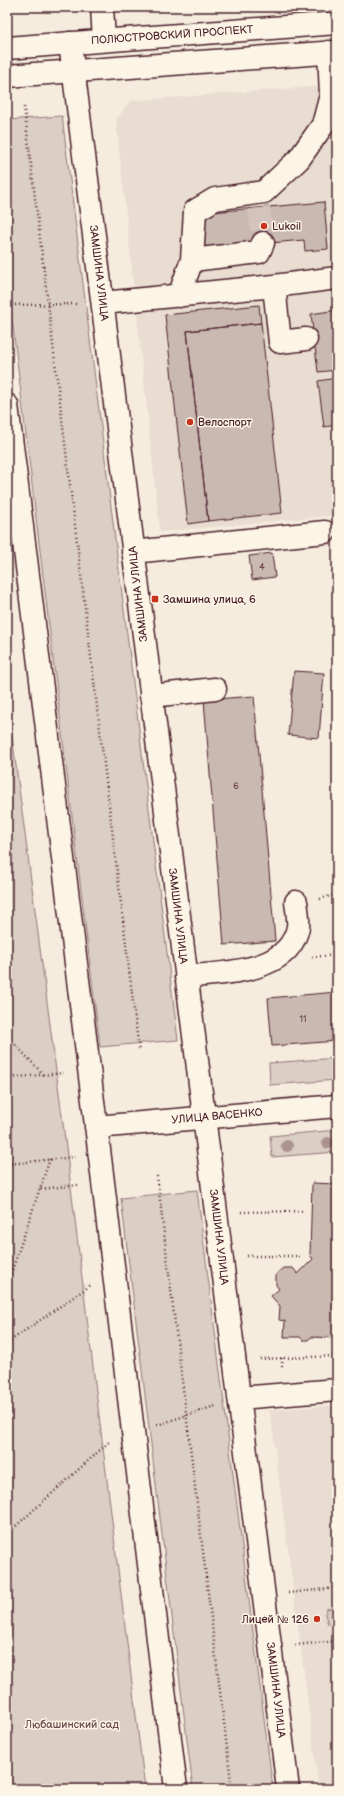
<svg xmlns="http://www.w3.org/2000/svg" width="344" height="1796" viewBox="0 0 344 1796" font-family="'Balsamiq Sans',sans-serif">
  <rect width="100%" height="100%" fill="#f5ecde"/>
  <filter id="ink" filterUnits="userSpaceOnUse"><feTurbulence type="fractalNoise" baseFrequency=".025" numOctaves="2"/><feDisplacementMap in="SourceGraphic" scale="8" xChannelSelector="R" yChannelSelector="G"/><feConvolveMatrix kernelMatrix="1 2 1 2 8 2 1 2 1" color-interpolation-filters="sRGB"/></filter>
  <g filter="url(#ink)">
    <path fill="#e8ddd0" d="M337,85V515L160,532L116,120L130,101Z
      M337,1405V1789H319L270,1410Z"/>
    <path fill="#dbcec4" stroke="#927678" d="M62,116L178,1040L100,1047L7,278V120Z
      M7,697L65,1139L145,1789H7Z
      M337,1058V1080L270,1085L269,1063Z
      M337,1130V1152L272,1157L270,1136Z
      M197,1190L273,1789H193L121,1198Z
      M337,1607V1623L328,1624L325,1614L326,1609Z"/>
    <path fill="#cab9b1" stroke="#4a1f2b" d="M324,202L328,249L305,251L304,240L204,249L201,213Z
      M259,305L261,323L187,331L208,521L188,524L165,315Z
      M337,310V370L318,372L311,314Z
      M261,323L282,513L208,521L187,331Z
      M337,378V425L324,427L318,381Z
      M272,553L275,577L252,580L249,556Z
      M294,671L324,673L319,738L288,735Z
      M254,696L275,941L224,945L204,700Z
      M337,992V1041L272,1046L268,998Z
      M312,1183L337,1184V1338L311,1337L308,1340H303L300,1337H284L285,1321L279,1320L280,1306L271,1296L279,1289L276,1285V1274L283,1268H293L298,1274L313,1259L310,1255Z"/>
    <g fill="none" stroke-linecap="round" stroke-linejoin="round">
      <path stroke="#d3c3ba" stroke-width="22" stroke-dasharray="22 11" stroke-linecap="butt" d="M259,208L263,243"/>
      <g stroke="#4a1f2b" stroke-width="25">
        <path id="minor" d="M102,7L104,40
          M70,43L288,1789
          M192,260L259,252L263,243
          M274,286L280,342L306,339
          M179,296L192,260L195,211L215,199L264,192L299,159L323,125L331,95L329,52
          M103,303L274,286L337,278
          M7,405L103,1182L176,1789
          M133,552L325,532
          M151,696L215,689
          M186,977C223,972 289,974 298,927C299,919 297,910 296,902
          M96,1127L337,1106
          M239,1398L337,1390"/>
      </g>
      <g stroke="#4a1f2b" stroke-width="25">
        <path id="major" d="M7,48L337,23
          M7,76L337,52"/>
      </g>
      <path stroke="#4a1f2b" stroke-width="2.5" stroke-dasharray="1 3" stroke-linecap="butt" d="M24,107L139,1051
        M7,305L78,304
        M320,899L337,894
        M312,957L337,955
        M7,1036L43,1074
        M7,1078L64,1073
        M7,1164L75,1157
        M157,1176L232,1789
        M41,1189L78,1185
        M241,1212L305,1211
        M247,1256H302
        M7,1285L50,1159
        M7,1343L91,1285
        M282,1358V1370
        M260,1359L337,1356
        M157,1425L215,1406
        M7,1534L109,1442
        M288,1593L337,1588
        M295,1645L337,1641"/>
      <use href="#minor" stroke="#fcf5e5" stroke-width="22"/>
      <use href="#major" stroke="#fcf5e5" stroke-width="22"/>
    </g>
    <g fill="#ab9390">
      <circle cx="328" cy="1143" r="6"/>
      <circle cx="287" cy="1146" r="6"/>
    </g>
  </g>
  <g fill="#c8321e" stroke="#fcf5e5" stroke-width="1.5">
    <circle cx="264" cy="226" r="4"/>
    <circle cx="190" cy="422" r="4"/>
    <rect x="151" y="595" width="8" height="8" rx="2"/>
    <circle cx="317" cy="1619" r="4"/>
  </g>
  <g text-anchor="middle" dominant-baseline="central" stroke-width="3" stroke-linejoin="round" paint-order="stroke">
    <g font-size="9" fill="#6a464c">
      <text x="262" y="567">4</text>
      <text x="236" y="786">6</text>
      <text x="303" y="1019">11</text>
    </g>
    <g font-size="11" fill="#4a1f2b" stroke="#fcf5e5">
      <text transform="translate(172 35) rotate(-4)">ПОЛЮСТРОВСКИЙ ПРОСПЕКТ</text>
      <text transform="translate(99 273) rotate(83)">ЗАМШИНА УЛИЦА</text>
      <text transform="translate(138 594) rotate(-97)">ЗАМШИНА УЛИЦА</text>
      <text transform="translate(178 916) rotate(83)">ЗАМШИНА УЛИЦА</text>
      <text transform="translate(217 1116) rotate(-5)">УЛИЦА ВАСЕНКО</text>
      <text transform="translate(219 1237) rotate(83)">ЗАМШИНА УЛИЦА</text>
      <text transform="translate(276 1690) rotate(83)">ЗАМШИНА УЛИЦА</text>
    </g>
    <g font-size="11" fill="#4a1f2b" stroke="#fcf5e5" text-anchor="start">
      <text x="272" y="226">Lukoil</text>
      <text x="198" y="422">Велоспорт</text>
      <text x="163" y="599">Замшина улица, 6</text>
      <text x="309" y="1619" text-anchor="end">Лицей № 126</text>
    </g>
    <g font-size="11" fill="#6e4b51" stroke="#fcf5e5">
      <text x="72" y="1724">Любашинский сад</text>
    </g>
  </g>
  <rect width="344" height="1796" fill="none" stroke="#fcf5e5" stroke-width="24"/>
  <rect x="12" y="12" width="320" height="1772" fill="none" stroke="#4a1f2b" stroke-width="1.5" filter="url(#ink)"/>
</svg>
